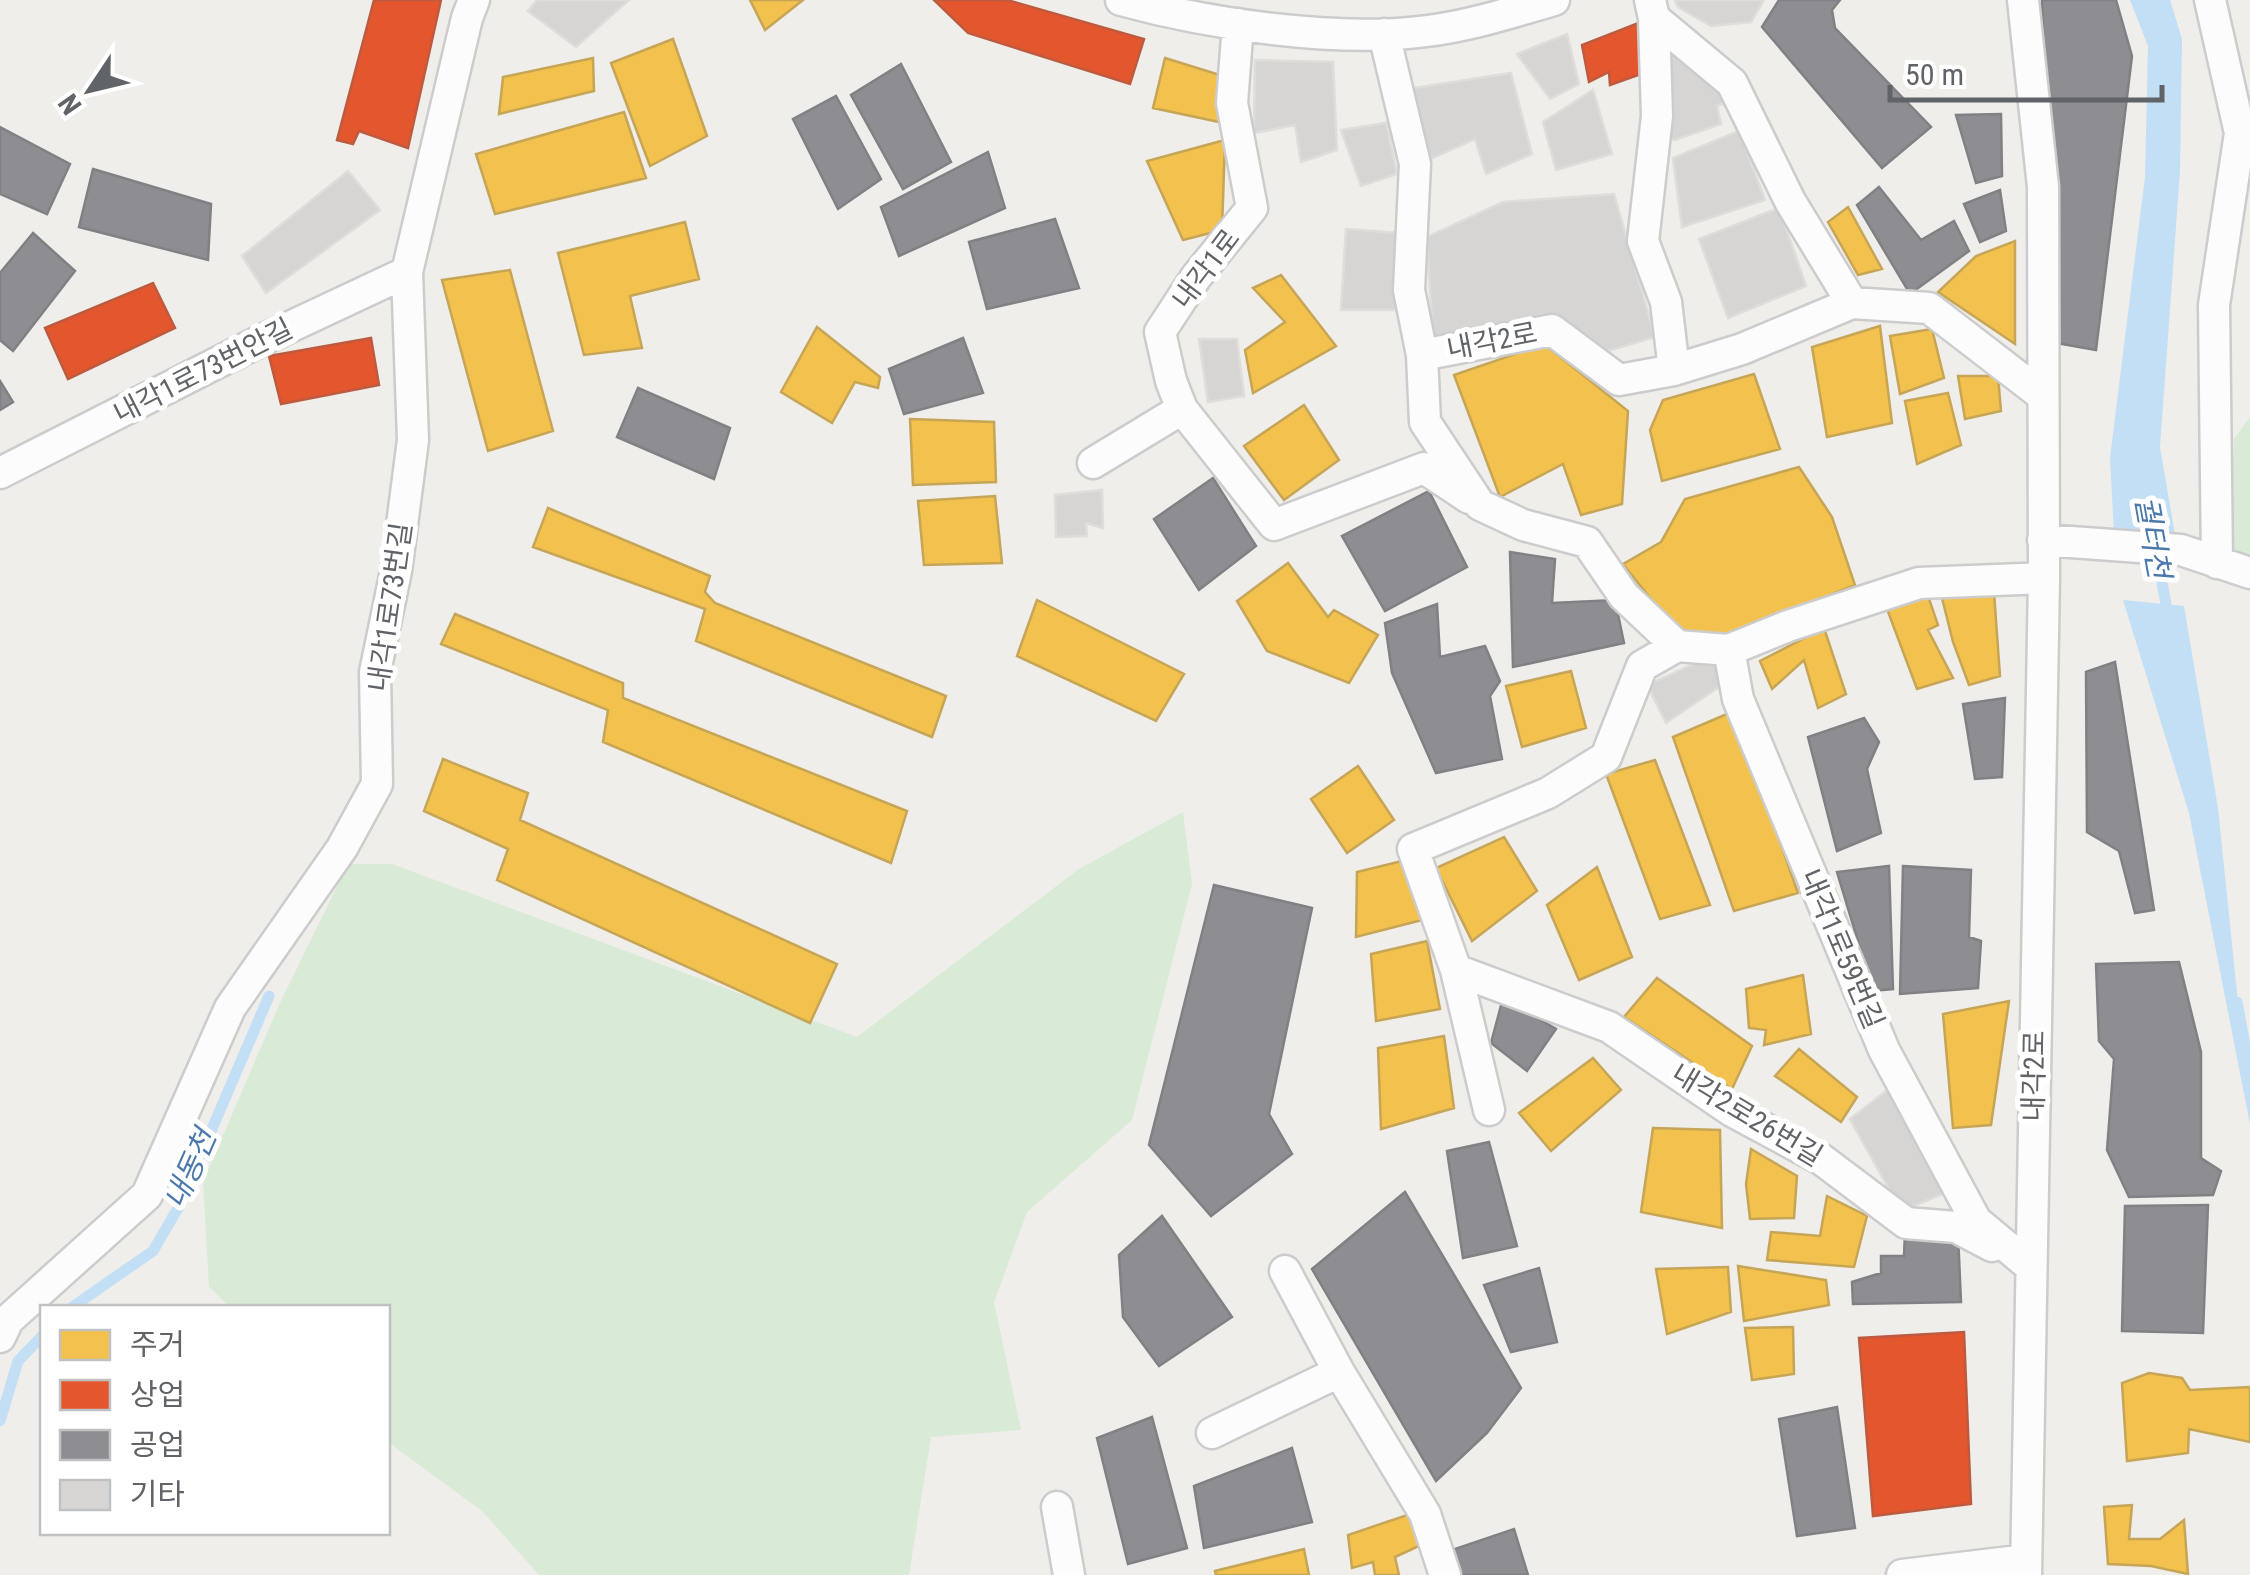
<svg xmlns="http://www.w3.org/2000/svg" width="2250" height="1575" viewBox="0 0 2250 1575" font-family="'Roboto Condensed','Noto Sans KR',sans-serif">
  <rect width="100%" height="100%" fill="#efeeea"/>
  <path fill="#d9ead7" d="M2250,417V562L2229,557L2234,439Z
    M1183,812L1192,884L1132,1120L1027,1212L994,1302L1021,1430L931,1437L909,1575H539L482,1511L388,1442V1308L230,1307L209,1287L203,1182L279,1005L348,864H392L857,1037L1079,869Z"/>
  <path fill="#c2dff5" d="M2130,0H2170L2182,39L2180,171L2160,447L2179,558L2115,553L2110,458L2145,177L2148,46Z
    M2123,600L2184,606L2218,808L2239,1012L2250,1072V1124L2189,813Z"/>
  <path fill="#f2c14e" stroke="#c6a556" stroke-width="2.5" d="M750,0H803L765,30Z
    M673,39L707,136L650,166L611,63Z
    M593,58L594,91L499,114L503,77Z
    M1165,58L1233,79L1219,122L1153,108Z
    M624,112L646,178L495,214L476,154Z
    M1225,140L1222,230L1183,240L1147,161Z
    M1848,207L1882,269L1858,275L1828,222Z
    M685,222L699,279L630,296L642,348L584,355L558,253Z
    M2015,241V344L1938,292L1976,256Z
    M510,270L553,431L488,451L442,280Z
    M1281,275L1336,346L1253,393L1245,350L1285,322L1253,288Z
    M1880,326L1892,423L1827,437L1812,347Z
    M817,327L880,377L878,388L855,382L832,423L781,392Z
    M1932,329L1944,378L1900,394L1890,336Z
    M1544,344L1628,411L1622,504L1581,515L1563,464L1500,497L1454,375Z
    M1754,374L1780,449L1662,481L1650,430L1663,400Z
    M1958,376H1998L2001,411L1965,419Z
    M1948,393L1961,445L1917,464L1905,401Z
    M1304,405L1339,460L1284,500L1244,446Z
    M910,419L994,422L996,482L913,485Z
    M1799,467L1832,517L1855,585L1723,638L1674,628L1623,564L1661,542L1685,499Z
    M995,496L1002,563L924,565L918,501Z
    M548,508L710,576L705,592L715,603L946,696L932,737L696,641L705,609L533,547Z
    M1288,563L1328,617L1334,610L1378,635L1349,683L1267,651L1237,601Z
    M1940,590L1994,592L2000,676L1969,685L1953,642Z
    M1927,593L1938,625L1928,630L1953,678L1917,689L1887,609Z
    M1037,600L1184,674L1156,721L1017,656Z
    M455,614L623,683V698L907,811L891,863L603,742L608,710L441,644Z
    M1824,628L1846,694L1818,708L1804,660L1772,689L1760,661Z
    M1571,671L1586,728L1522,747L1506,686Z
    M1734,711L1798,893L1734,911L1673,737Z
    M443,759L528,793L520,820L837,964L810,1023L497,880L508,849L424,811Z
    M1655,760L1710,905L1660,919L1606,774Z
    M1358,766L1394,820L1347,853L1311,799Z
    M1504,837L1537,891L1472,941L1436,868Z
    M1410,859L1422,920L1356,937L1357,872Z
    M1597,867L1632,957L1579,980L1547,905Z
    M1427,941L1440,1009L1376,1021L1371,954Z
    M1803,975L1811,1034L1764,1045L1766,1030L1749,1028L1746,989Z
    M1657,978L1752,1046L1732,1089L1624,1017Z
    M2009,1001L1991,1125L1953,1128L1943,1014Z
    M1444,1036L1454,1108L1381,1129L1378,1048Z
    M1799,1049L1857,1097L1841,1122L1775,1076Z
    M1593,1058L1621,1090L1551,1151L1519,1113Z
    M1653,1128L1720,1130L1722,1228L1641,1212Z
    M1751,1149L1797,1176L1794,1218L1750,1219L1746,1184Z
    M1827,1196L1867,1216L1854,1267L1767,1260L1771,1232L1820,1236Z
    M1738,1266L1826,1280L1829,1305L1744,1321Z
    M1728,1267L1731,1312L1667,1334L1656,1269Z
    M1793,1327L1794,1374L1752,1380L1745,1328Z
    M2149,1373L2182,1378L2190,1390L2250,1387V1442L2189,1429L2188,1453L2127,1461L2122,1383Z
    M2132,1505L2129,1539H2160L2184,1520L2188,1574L2151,1566L2108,1564L2104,1507Z
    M1413,1513L1421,1545L1395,1557L1399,1575H1375L1373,1562L1352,1568L1348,1535Z
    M1304,1549L1309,1575H1216L1215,1571Z"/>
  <path fill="#e4572e" stroke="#bc5b3f" stroke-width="2.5" d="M374,0H441L408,148L359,131L353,144L337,140Z
    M934,0H1007L1144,39L1130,84L968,33Z
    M1641,22L1647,72L1610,85L1609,72L1589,82L1582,45Z
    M153,283L175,328L68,379L45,328Z
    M371,338L379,385L281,404L269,356Z
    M1964,1332L1971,1504L1873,1516L1859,1338Z"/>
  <path fill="#8d8d92" stroke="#808085" stroke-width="2.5" d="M1779,0H1840L1832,10L1835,28L1931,127L1882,168L1762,27Z
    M2042,0H2116L2132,56L2096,350L2056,343Z
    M901,64L951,162L903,189L851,95Z
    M836,96L881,179L838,209L793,119Z
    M2001,114L2002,176L1976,183L1956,115Z
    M0,127L70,164L47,214L0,194Z
    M988,152L1005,208L899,256L881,207Z
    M93,169L211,204L208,260L79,227Z
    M1879,187L1921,240L1954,221L1969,251L1910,294L1857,205Z
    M2000,190L2006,231L1980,242L1964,204Z
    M1055,219L1079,288L987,309L969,242Z
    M33,233L75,271L13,351L0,340V273Z
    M963,338L983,393L904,414L889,369Z
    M0,381L13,402L0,410Z
    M638,388L730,428L714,479L617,437Z
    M1213,478L1256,546L1199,590L1154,519Z
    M1429,491L1467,567L1385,611L1342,536Z
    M1510,552L1555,559L1552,603L1615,600L1624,643L1513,667Z
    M1437,604L1440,657L1485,646L1500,681L1490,696L1502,759L1436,773L1392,673L1385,623Z
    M2115,662L2154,910L2135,913L2119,851L2087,832L2086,672Z
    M2005,698L2002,777L1975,779L1963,704Z
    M1864,718L1879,742L1867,769L1881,833L1837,851L1808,737Z
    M1889,866L1893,989L1873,991L1837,872Z
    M1903,866L1971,870L1969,937L1981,941L1978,988L1900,994Z
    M1214,885L1312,908L1269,1114L1292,1154L1211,1216L1149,1145Z
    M2179,962L2201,1052V1158L2221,1171L2213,1195L2129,1197L2107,1150L2114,1059L2099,1041L2096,964Z
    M1503,998L1556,1029L1527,1071L1491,1043Z
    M1489,1142L1517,1246L1463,1258L1447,1151Z
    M1405,1192L1521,1388L1487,1433L1436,1481L1312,1269Z
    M2208,1205L2203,1333L2122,1331L2125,1206Z
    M1162,1216L1232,1317L1159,1366L1123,1317L1119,1255Z
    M1905,1233L1958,1234L1961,1302L1853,1304L1852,1282L1881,1273V1256H1904Z
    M1539,1268L1557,1342L1511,1352L1484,1285Z
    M1837,1407L1855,1528L1797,1536L1779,1419Z
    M1152,1417L1187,1548L1128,1564L1097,1438Z
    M1292,1448L1312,1522L1204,1548L1194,1486Z
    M1514,1529L1528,1575H1461L1452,1550Z"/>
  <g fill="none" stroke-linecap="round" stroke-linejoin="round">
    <path stroke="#c2dff5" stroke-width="11" d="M2156,550L2168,615
      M2237,1002L2250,1072
      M71,1308L153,1251L178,1208L269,996
      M0,1421L18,1361L42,1336"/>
  </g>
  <path fill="#d6d5d3" stroke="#deddda" stroke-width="2.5" d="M537,0H629L576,47L528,11Z
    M1675,0H1764L1751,22L1711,26L1678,7Z
    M1567,34L1579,84L1550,99L1517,54Z
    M1683,51L1733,99L1717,106L1721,124L1675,140L1665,138L1664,62Z
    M1255,60L1333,62L1337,150L1301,162L1295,125L1254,133Z
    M1511,73L1532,154L1486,174L1475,139L1426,161L1408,89Z
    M1593,90L1612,154L1556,170L1543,122Z
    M1386,123L1397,174L1361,186L1341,130Z
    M1739,131L1765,200L1682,227L1673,158Z
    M348,171L380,210L266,293L242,256Z
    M1614,194L1655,337L1608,351L1542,314L1433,341L1427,237L1503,202Z
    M1779,208L1806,286L1728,318L1699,239Z
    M1346,229L1399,233L1398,310H1341Z
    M1199,339H1237L1244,396L1208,402Z
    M1102,490L1103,528L1086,523L1087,536L1056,537L1055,495Z
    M1711,656L1726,682L1666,723L1647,685Z
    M1895,1084L1950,1191L1901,1211L1850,1119Z"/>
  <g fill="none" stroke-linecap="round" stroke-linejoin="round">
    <g stroke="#ccc" stroke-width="35">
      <path id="street" d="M1121,0C1208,24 1337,43 1427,31C1470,26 1512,12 1554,0
        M1650,0L1654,18L1657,116L1643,241L1666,302L1674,370
        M2023,0L2043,187L2044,578L2026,1575
        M2210,0L2240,133L2214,305L2217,563
        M1654,18L1732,83L1790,201L1852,303
        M1384,34L1415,164L1409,290L1422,355L1425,422L1480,505L1523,525L1587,542L1624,596L1677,646L1729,650L1738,699L1884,1050L1976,1221L2030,1266
        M1422,355L1552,330L1619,380L1674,370L1742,349L1852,303L1929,308L2042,395
        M1182,409L1274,525L1424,468L1469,498
        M1093,463L1182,409L1171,381L1160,332L1196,277L1252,208L1232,103L1238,24
        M0,473L260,341L407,272
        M2043,540L2181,550L2250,573
        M1729,650L1788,626L1919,583L2044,578
        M1456,970L1609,1027L1732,1111L1821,1159L1906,1223L1956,1227L1992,1246
        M1489,1110L1456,970L1413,849L1548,793L1606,757L1642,666L1677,646
        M1285,1271L1339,1372L1425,1514L1445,1575
        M0,1337L8,1320L147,1195L230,1008L342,848L377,784L375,672L396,571L413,440L407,272L467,18L474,0
        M1212,1433L1339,1372
        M1057,1507L1069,1575
        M1902,1575L2026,1560"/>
    </g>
    <use href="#street" stroke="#fdfcfc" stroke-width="30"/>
  </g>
  <g text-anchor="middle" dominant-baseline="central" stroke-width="10" stroke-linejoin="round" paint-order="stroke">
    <g font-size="28" fill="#606367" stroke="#fff">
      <text transform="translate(1206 269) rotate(-53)">내각1로</text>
      <text transform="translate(1492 341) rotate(-11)">내각2로</text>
      <text transform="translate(203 371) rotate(-27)">내각1로73번안길</text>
      <text transform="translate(390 607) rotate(-82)">내각1로73번길</text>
      <text transform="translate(1842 949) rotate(67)">내각1로59번길</text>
      <text transform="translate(2034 1076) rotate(-89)">내각2로</text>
      <text transform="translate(1747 1115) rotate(31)">내각2로26번길</text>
    </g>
    <g font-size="30" font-style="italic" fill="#4c79ac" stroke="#fff">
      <text transform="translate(2153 537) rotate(80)">궐터천</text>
      <text transform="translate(190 1169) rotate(-66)">내동천</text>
    </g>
  </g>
  <rect x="40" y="1305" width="350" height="230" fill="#ffffff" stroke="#bfc1c2" stroke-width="2.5"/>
  <rect x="60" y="1330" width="50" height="30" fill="#f2c14e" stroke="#bfc1c2" stroke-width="2.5"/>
  <text x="130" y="1355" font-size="30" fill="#606367">주거</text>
  <rect x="60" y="1380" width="50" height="30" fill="#e4572e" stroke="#bfc1c2" stroke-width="2.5"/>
  <text x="130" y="1405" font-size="30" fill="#606367">상업</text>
  <rect x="60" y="1430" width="50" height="30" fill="#8d8d92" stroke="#bfc1c2" stroke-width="2.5"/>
  <text x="130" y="1455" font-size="30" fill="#606367">공업</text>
  <rect x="60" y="1480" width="50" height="30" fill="#d6d5d3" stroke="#bfc1c2" stroke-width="2.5"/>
  <text x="130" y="1505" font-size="30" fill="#606367">기타</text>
  <g transform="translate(90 90) rotate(235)" stroke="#ffffff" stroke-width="8" paint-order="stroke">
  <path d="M0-8L18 38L0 25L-18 38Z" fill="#606367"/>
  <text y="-15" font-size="28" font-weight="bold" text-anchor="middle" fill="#606367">N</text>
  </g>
  <path d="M1890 85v15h272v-15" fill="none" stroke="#606367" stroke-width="5"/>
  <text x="1905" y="85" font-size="30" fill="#606367" stroke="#ffffff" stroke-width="8" paint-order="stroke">50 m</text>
</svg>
